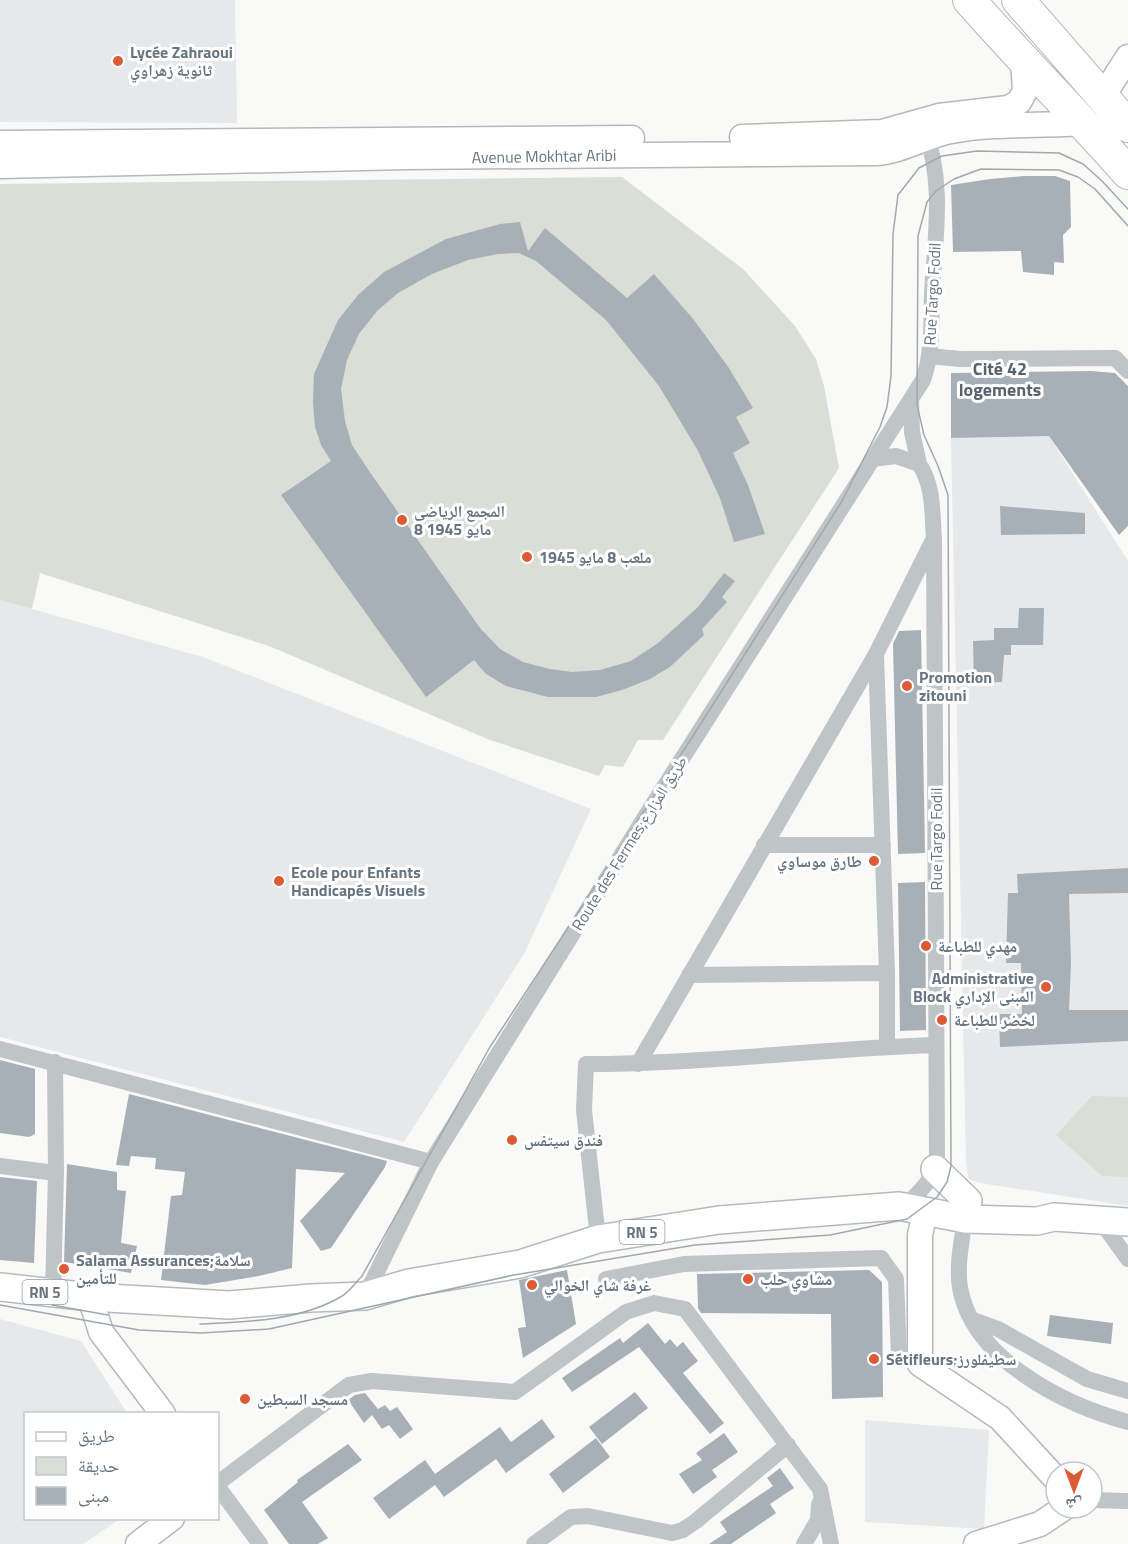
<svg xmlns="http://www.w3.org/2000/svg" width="1128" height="1544" viewBox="0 0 1128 1544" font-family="'Titillium Web','Noto Naskh Arabic',sans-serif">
  <rect width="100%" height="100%" fill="#f9f9f8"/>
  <path fill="#e7e8e9" d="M0,0H235L237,123L0,122Z
    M1049,436L1128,561V1206L980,1183L969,1179L966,1164L951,438Z
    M0,600L203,657L591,809L524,954L404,1142L0,1037Z
    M0,1319L81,1341L127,1413L26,1414V1518L120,1519L83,1544H0Z
    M865,1420L989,1430L984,1529L865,1522Z"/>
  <path fill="#daded7" d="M622,177L743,269L795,326L816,359L824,386L839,468L663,740H638L623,767L605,765L599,776L490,740L269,646L40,573L32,609L0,600V184Z
    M1092,1096L1128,1097V1177L1102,1176L1056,1135Z"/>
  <path fill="#a8b0b7" d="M1023,176H1055L1070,181L1071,227L1063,235L1064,263L1054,262V275L1023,272L1021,251L953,252L951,185L990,179Z
    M520,222L528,251L545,228L627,298L654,274L694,320L729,368L753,408L736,417L750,443L733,453L748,485L765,534L734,542L720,498L697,449L659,386L606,320L536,261L519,253L498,254L468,260L432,274L398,293L377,311L359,334L347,360L341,389L345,421L352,445L369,471L480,628L500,649L523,662L550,669L572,672L600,670L631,661L658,643L698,607L724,573L735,581L722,597L727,602L702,629L704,635L670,667L650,679L622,690L596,697H548L506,686L486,674L474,660L426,697L281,495L331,461L321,445L315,427L313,403L314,374L338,320L358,295L384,272L446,239L500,224Z
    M1091,371L1115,373L1128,386V526L1119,535L1049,436L951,438V373Z
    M1000,506L1085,513V534L1001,535Z
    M1019,608H1044L1043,645H1011V655H1004L1002,682L974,683L973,641L994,640V628H1018Z
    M921,630L925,853L898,854L893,644L899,631Z
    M1128,868V893L1069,894L1071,963L1069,1010H1128V1041L1000,1047L999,1014H1022L1021,963H1006L1008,893H1018L1017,874Z
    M925,882L926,1030L900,1031L898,883Z
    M0,1060L35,1069V1134L29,1137L0,1133Z
    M129,1094L387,1161L385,1167L331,1248L321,1251L300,1221L345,1173L296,1169L292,1268L259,1276L205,1285L161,1280L171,1196L182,1195L185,1172L155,1169L156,1158L131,1156L129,1166L116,1165Z
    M67,1164L117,1172V1190L126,1191L121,1243L137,1246L131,1273L64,1262Z
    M0,1177L37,1181L34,1263L0,1260Z
    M567,1270L576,1324L523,1358L518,1328L526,1327L519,1280Z
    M869,1270L882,1282L883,1397L832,1399L831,1314L701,1313L698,1308L697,1274Z
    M1050,1315L1113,1323L1111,1344L1047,1336Z
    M648,1323L665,1344L670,1339L677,1347L683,1342L698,1361L683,1373L724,1423L710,1434L639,1347L572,1392L562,1378L620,1338L623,1343Z
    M635,1392L648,1408L602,1444L589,1427Z
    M365,1393L378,1409L385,1405L390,1411L397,1407L413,1429L400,1439L389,1425L382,1429L372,1415L364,1423L348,1400L355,1395Z
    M542,1419L555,1437L506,1473L496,1459L444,1497L435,1485L389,1519L373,1498L425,1460L435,1474L500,1427L511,1442Z
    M724,1433L738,1452L712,1470L717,1477L693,1494L679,1474L702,1460L696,1453Z
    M596,1438L610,1457L563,1493L549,1474Z
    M348,1444L362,1460L302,1502L328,1538L318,1544H289L264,1510L298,1482L297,1480Z
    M780,1468L794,1488L770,1504L776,1513L731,1544H709L727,1532L720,1522L773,1486L767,1478Z"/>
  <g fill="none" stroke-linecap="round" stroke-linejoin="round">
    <g stroke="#b4b9be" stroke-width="27">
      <path id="secondary" d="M1103,96L1128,57
        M742,137L882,132L939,116L1008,108L1019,102L1025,91L1023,60
        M0,143L632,138
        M0,166L407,157L876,153C903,151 925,136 951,131C995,123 1040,126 1084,123
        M925,1212L920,1235V1364L1000,1418L1056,1479
        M90,1297L101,1332L163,1414
        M138,1544L172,1518
        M976,1544L1040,1524L1064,1508"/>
    </g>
    <g stroke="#b5babe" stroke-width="30">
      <path id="primary" d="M935,1169L968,1201
        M0,1287L90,1297L229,1305L311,1298L365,1296L409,1283L520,1264L598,1239L719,1220L899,1206L965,1219L1037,1221L1054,1217L1128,1222"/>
    </g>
    <g stroke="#b5b9bc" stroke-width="34">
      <path id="highway" d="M969,0C1021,59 1076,114 1128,173
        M1018,0L1128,126"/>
    </g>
    <path stroke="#bfc4c7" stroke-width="16" d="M929,356L960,359L1115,358L1128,371
      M911,400L912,432L919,464
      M872,459L896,456L919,464C934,486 932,513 934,539L937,1159C933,1180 920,1192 905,1206
      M876,655L887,973V1047
      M764,845H883
      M689,975L887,973
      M0,1049L431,1162
      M638,1064L876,654L932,542
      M0,1166L56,1173
      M966,1211C963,1237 956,1262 960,1288C973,1360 1065,1405 1128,1422
      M1100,1220L1128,1259
      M598,1239L584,1110L586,1064C702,1064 818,1049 935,1045
      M606,1279L684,1264L881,1258L896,1279L899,1357L920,1364
      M53,1293L56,1173L55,1062
      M365,1296L431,1162L650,809L923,380C933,353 931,322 932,293C935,239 945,180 924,128
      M973,1320L998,1329L1087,1379L1128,1391
      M218,1483L349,1385L372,1381L515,1392L626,1312L654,1303L685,1309L820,1489L831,1544
      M218,1487L260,1544
      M1092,1500L1128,1501
      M534,1544L571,1517L588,1516L672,1533L683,1530L696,1521L788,1445
      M804,1544L818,1520L819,1504"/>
    <use href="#secondary" stroke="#fff" stroke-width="24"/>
    <use href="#primary" stroke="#fff" stroke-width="27"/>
    <use href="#highway" stroke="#fff" stroke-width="32"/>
    <path stroke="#a1a8ae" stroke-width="1.5" d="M0,1305L139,1330L201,1333L269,1329L514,1275L695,1245L830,1235L907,1219L937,1197L947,1182L951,1166L948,495L938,466L924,435L917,405L918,236L927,202L936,191L954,179L981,169L1059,170L1078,177L1095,189L1128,226
      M52,1305L108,1315
      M200,1324C246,1322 301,1321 342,1296C349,1292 356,1282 362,1276L490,1047L693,736L842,501L880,427L887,407L891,376L893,234L898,195L919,168L942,156L977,151L1059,153L1083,164L1102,181L1128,209"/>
  </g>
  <g fill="#dc5b35" stroke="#fff" stroke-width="2">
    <circle cx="118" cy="61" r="6"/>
    <circle cx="402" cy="520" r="6"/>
    <circle cx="527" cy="557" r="6"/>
    <circle cx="907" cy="686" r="6"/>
    <circle cx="874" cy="861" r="6"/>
    <circle cx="279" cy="881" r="6"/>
    <circle cx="926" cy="946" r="6"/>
    <circle cx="1046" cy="987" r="6"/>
    <circle cx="942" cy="1020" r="6"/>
    <circle cx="512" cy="1140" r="6"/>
    <circle cx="64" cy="1269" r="6"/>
    <circle cx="748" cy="1279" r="6"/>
    <circle cx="532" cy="1285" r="6"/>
    <circle cx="874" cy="1359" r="6"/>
    <circle cx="245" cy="1399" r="6"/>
  </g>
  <g text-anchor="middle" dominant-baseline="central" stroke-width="6" stroke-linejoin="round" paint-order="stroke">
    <g fill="#fff" stroke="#949ea7" stroke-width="1.5">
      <rect x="619.5" y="1220" width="45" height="24" rx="4.5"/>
      <rect x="22.5" y="1280" width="45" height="24" rx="4.5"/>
    </g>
    <g font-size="15" font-weight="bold" fill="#667581">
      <text x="642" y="1232">RN 5</text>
      <text x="45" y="1292">RN 5</text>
    </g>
    <g font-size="16" font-weight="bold" fill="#667581" stroke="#fff" text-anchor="start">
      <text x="130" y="52">Lycée Zahraoui<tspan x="130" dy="18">ثانوية زهراوي</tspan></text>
      <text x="414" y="511">المجمع الرياضي<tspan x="414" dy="18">8 مايو 1945</tspan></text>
      <text x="539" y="557">ملعب 8 مايو 1945</text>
      <text x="919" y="677">Promotion<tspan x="919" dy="18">zitouni</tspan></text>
      <text x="862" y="861" text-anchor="end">طارق موساوي</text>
      <text x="291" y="872">Ecole pour Enfants<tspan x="291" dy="18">Handicapés Visuels</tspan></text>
      <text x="938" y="946">مهدي للطباعة</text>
      <text x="1034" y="978" text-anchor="end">Administrative<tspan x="1034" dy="18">Block المبنى الإداري</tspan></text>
      <text x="954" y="1020">لخضر للطباعة</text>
      <text x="524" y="1140">فندق سيتفس</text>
      <text x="76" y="1260">Salama Assurances;سلامة<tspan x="76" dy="18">للتأمين</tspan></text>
      <text x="760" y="1279">مشاوي حلب</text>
      <text x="544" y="1285">غرفة شاي الخوالي</text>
      <text x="886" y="1359">Sétifleurs;سطيفلورز</text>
      <text x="257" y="1399">مسجد السبطين</text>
    </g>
    <g font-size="16" fill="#667581" stroke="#fff">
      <text transform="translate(544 156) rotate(-1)">Avenue Mokhtar Aribi</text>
      <text transform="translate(932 294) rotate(-87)">Rue Targo Fodil</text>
      <text transform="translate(936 839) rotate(-90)">Rue Targo Fodil</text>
      <text transform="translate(629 843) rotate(-58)">Route des Fermes;طريق المزارع</text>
    </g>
    <g font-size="18" font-weight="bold" fill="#58636c" stroke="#fff">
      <text x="1000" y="368">Cité 42<tspan x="1000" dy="21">logements</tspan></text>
    </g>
  </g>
  <rect x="24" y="1412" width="195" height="108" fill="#ffffff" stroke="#c2c8cd" stroke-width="1.5"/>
  <rect x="36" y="1432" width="30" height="9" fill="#ffffff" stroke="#c2c8cd" stroke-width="1.5"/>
  <text x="78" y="1442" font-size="18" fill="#667581">طريق</text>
  <rect x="36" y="1457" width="30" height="18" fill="#daded7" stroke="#c2c8cd" stroke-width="1.5"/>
  <text x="78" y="1472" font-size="18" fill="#667581">حديقة</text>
  <rect x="36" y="1487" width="30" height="18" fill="#a8b0b7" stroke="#c2c8cd" stroke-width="1.5"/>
  <text x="78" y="1502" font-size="18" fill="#667581">مبنى</text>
  <g transform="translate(1074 1490) rotate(180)"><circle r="28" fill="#ffffff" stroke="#c2c8cd" stroke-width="1.5"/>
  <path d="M0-4.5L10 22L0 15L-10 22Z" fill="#dc5b35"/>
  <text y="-9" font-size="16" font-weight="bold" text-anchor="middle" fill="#667581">ش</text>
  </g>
</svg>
